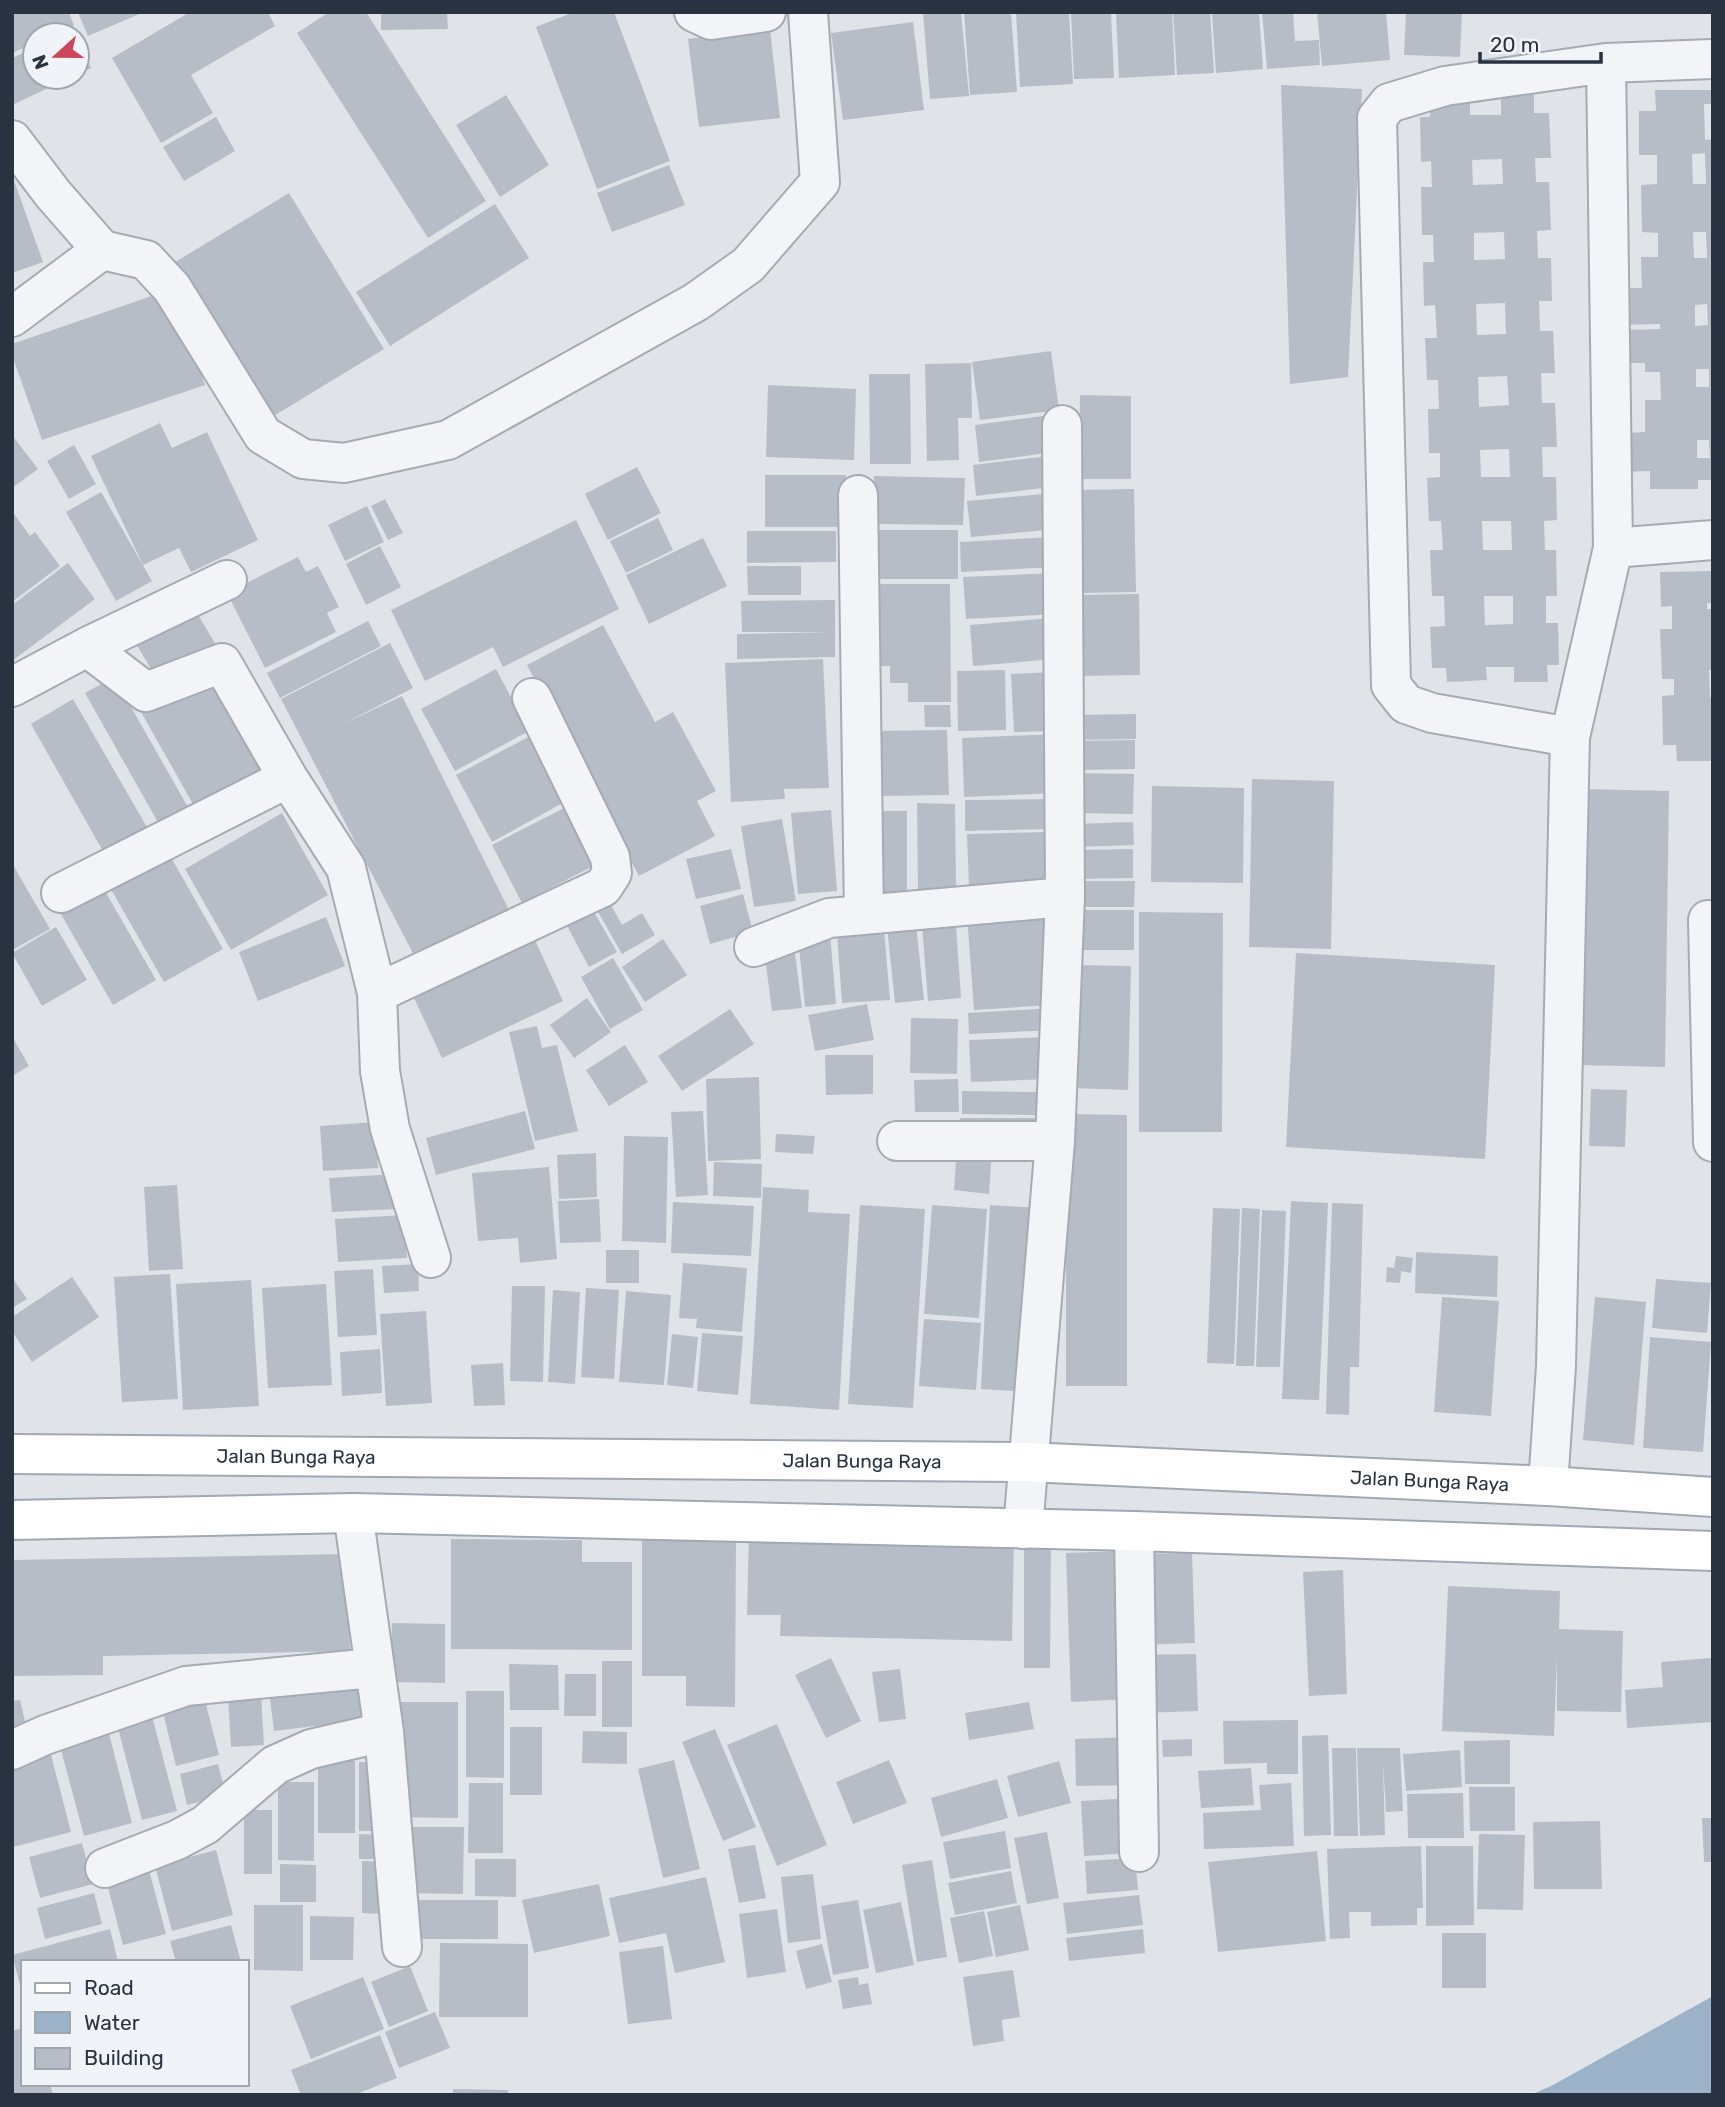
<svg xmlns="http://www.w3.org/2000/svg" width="1725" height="2107" viewBox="0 0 1725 2107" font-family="Rubik,sans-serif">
  <rect width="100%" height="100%" fill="#e0e4e9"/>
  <path fill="#9bb2c9" d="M1713,1996V2095H1531L1553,2085Z"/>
  <path fill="#b7bdc6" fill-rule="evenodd" d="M12,12H69L74,26L53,35H35V43L12,53Z
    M78,12H144L88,36Z
    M190,12H268L275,26L191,75L213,113L161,143L112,58Z
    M329,12H366L486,201L428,238L297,33Z
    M381,12H447L448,29L381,30Z
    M574,12H614L670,161L597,189L536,27Z
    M923,12H961L969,96L930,99Z
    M964,12H1011L1017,92L970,95Z
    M1016,12H1069L1073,84L1020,87Z
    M1071,12H1111L1114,78L1074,79Z
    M1116,12H1172L1175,75L1119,78Z
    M1173,12H1210L1214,73L1177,75Z
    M1212,12H1259L1263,69L1216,73Z
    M1262,12H1293L1295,41L1319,40L1320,65L1267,69Z
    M1317,12H1386L1390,60L1322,66Z
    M1406,12H1462L1460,57L1404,55Z
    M913,22L924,110L843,120L831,33Z
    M770,29L780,118L699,127L688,39Z
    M77,37L91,68L77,75Z
    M35,48V77H72L12,105V58Z
    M1281,85L1362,89L1348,377L1290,384Z
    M1655,90H1713V104H1704L1705,140L1713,139V480H1698V489H1650V471L1625,472V433L1645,432V400H1661L1660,372H1645V363H1619V330L1660,329V324L1618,325L1617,288H1642L1641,257H1658V233L1642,232L1641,185L1657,184V155H1639V111H1656ZM1705,153L1706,184H1693L1692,154ZM1693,232H1706L1707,258H1694ZM1707,304L1708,325L1695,326V305ZM1696,369H1709V387H1696ZM1697,440H1709L1710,458H1697Z
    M506,95L549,165L500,197L456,125Z
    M1501,95H1534V113H1549L1551,158H1535L1536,182H1549L1551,230L1537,231L1538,258H1551L1552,301H1539L1540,331H1553L1555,373H1541L1542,403H1555L1557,447H1542L1543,477H1556L1557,520L1544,521L1545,550H1556L1557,596H1546V623H1558L1559,665H1547L1548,682H1514V667H1486L1487,680L1447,682L1446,668H1432L1430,627L1445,626L1444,596H1432L1430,550H1443L1441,521H1429L1427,478L1440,477V453H1429L1428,409H1439L1438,380H1427L1425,338H1437L1435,305L1424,306L1423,262H1434L1433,235H1422L1421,187H1432L1431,161L1421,162L1420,117H1430V99L1470,98V115H1501ZM1502,159L1503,184L1473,185L1472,160ZM1504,232L1505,259L1474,260V233ZM1505,303L1506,334L1477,335L1476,304ZM1507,376L1509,405L1479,407L1478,377ZM1509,449L1510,477H1481L1480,450ZM1482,521H1511L1512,550H1483ZM1484,596H1513V624L1485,625Z
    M216,117L235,151L184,181L163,147Z
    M669,165L685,205L612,232L597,193Z
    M12,175L43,262L12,273Z
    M289,193L384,349L267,420L172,264Z
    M495,204L529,258L390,346L356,292Z
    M172,289L205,385L42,440L12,355V344Z
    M1051,351L1059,410L980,420L972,362Z
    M971,363L972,418H958L959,460L927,461L925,364Z
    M869,374H910L911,464H870Z
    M768,385L856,389L854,460L766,457Z
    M1080,395L1131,396V479H1079Z
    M1058,414L1063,451L979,462L975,425Z
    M160,423L172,448L207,432L258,540L191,572L179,548L143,565L91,456Z
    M12,435L38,469L12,488Z
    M74,445L96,484L69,499L47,461Z
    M1056,455L1061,486L976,496L973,465Z
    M637,467L661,513L608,540L585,494Z
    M765,475H846L847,527H765Z
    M874,476L965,478L963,525L873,524Z
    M1134,489L1136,592L1078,593L1076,490Z
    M101,492L152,581L116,601L66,512Z
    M1055,493L1058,529L971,537L967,501Z
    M385,499L403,533L388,540L371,506Z
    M367,506L384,542L345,561L328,525Z
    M12,511L30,536L35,532L60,566L12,602Z
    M658,518L673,550L626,573L610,541Z
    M576,520L619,609L503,667L493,647L425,681L391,610Z
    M873,530H958V579H873Z
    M747,531H836V562L747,563Z
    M1051,537L1053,567L961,572L960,542Z
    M703,538L727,586L649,624L626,575Z
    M380,546L401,587L366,605L346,564Z
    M298,557L306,572L318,566L339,607L327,613L336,632L265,668L227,593Z
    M68,563L95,599L12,661V605Z
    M747,566H801V595H748Z
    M1713,571V603H1707V609H1713V670H1709L1710,698H1713L1712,761H1677L1676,745H1663L1662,696L1674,695V679H1662L1660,629H1672V606L1661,607L1660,572Z
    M1056,573L1058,614L966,619L963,577Z
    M875,584H950L951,702H908V683H890V666H875Z
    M1139,594L1140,675L1079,676L1077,595Z
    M835,600V657L737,659V634L831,632H742L741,601Z
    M194,608L219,650L160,684L135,642Z
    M1052,618L1056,659L973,666L970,625Z
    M368,621L381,646L280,698L267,673Z
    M603,625L655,722L673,712L716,791L697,801L715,836L639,876L527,665Z
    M390,643L413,688L343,724L402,696L513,918L419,965L281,699Z
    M823,659L829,788L784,789L785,799L731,802L725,663Z
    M496,669L529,731L455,771L421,709Z
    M1005,670L1006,730L958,731L957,671Z
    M1054,672L1057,731L1014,732L1011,674Z
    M208,674L265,774L198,813L141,712Z
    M114,677L193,816L164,833L85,693Z
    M73,699L148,829L104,853L31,724Z
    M924,705H950L951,727H925Z
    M1136,714V739L1075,740V715Z
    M947,730L949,795L877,796L875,731Z
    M1055,734L1058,793L964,797L962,738Z
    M532,735L568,800L492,842L456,775Z
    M1135,740V769L1076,770L1075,741Z
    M1077,773L1134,774L1133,814L1076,813Z
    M1252,779L1334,781L1331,949L1249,947Z
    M1152,786L1244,788L1243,883L1151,882Z
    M1583,789L1669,791L1665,1067L1579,1065Z
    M1050,799L1051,829L965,831V800Z
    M917,803L955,804L956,889H918Z
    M570,805L599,863L522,903L492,845Z
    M831,810L837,891L798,894L791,813Z
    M870,811H907V899H870Z
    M282,813L328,895L231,950L185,869Z
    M782,819L796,901L754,907L741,826Z
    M1133,822L1134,845L1076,847L1075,824Z
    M1047,832L1048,885L969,887L967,834Z
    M731,849L741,889L696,899L686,859Z
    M1133,849V878L1076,879L1075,850Z
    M168,852L223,949L164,982L109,886Z
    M12,863L50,929L12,950Z
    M1077,881H1135L1134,907H1076Z
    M101,884L156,980L113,1005L58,909Z
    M743,894L753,932L710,944L700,906Z
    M611,905L622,925L642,913L655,935L622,954L598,912Z
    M1046,909L1053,1005L974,1010L967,915Z
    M593,910L617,952L589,967L566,924Z
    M1075,910H1134V950H1076Z
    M955,911L961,998L928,1001L921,913Z
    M1139,912L1223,913L1222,1132H1139Z
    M915,914L924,1000L895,1003L886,917Z
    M326,917L345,966L258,1001L239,952Z
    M883,917L890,1000L842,1003L836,920Z
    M56,927L87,980L42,1006L12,953Z
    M529,927L563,1001L442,1058L407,983Z
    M830,933L836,1004L805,1007L798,936Z
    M663,939L687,975L645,1002L622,967Z
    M794,945L802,1008L772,1011L764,949Z
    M1296,953L1495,965L1485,1159L1286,1147Z
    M613,958L643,1010L610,1029L581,977Z
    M1076,965L1131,966L1128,1090L1073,1088Z
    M587,998L611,1032L574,1058L550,1025Z
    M867,1004L874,1040L815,1051L808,1015Z
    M1053,1008L1054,1030L969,1034L968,1013Z
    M730,1009L754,1044L682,1091L658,1056Z
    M911,1018L958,1019L957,1074L910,1073Z
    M537,1026L542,1048L557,1045L578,1131L535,1141L509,1032Z
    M12,1036L29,1066L12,1076Z
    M1049,1037L1050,1079L971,1082L969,1040Z
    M625,1045L648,1082L609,1106L586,1070Z
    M825,1055H873V1094L826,1095Z
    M759,1077L761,1159L708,1161L706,1079Z
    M958,1079L959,1112H915L914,1080Z
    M1591,1089L1627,1090L1625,1147L1589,1146Z
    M962,1091L1040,1092V1115L962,1114Z
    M525,1111L535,1149L436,1175L426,1138Z
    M703,1111L708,1195L676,1197L671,1112Z
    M1066,1114L1127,1115V1386H1066Z
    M960,1118H1039V1140L960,1139Z
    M375,1122L378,1168L323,1171L320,1126Z
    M776,1134L815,1136L813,1154L775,1152Z
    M624,1136L668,1137L666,1243L622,1241Z
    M957,1146L992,1149L989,1194L954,1190Z
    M596,1153L597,1197L559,1199L557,1155Z
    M714,1162L762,1164L761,1198L713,1196Z
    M549,1167L557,1259L520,1263L518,1238L478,1241L472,1173Z
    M395,1174L397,1209L332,1212L329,1178Z
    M177,1185L183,1269L149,1271L144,1187Z
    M763,1187L809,1190L808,1212L850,1214L839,1410L750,1404Z
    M599,1199L601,1242L560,1243L558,1201Z
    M1291,1201L1328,1203L1319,1400L1282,1399Z
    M673,1202L754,1206L751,1256L671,1253Z
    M1332,1203L1363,1204L1359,1367H1350L1349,1415L1326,1414Z
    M860,1205L925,1209L913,1408L848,1404Z
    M932,1205L987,1209L979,1318L924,1314Z
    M990,1205L1039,1208L1030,1392L981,1389Z
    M1213,1208L1240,1209L1234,1364L1207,1363Z
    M1242,1208L1260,1209L1254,1366H1236Z
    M1262,1210L1286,1211L1280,1367H1256Z
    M404,1215L407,1258L338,1262L335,1219Z
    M606,1250H639V1283H606Z
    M1416,1252L1498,1256L1497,1297L1415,1293Z
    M1396,1256L1413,1258L1411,1273L1401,1271L1400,1283L1386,1282L1387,1267L1394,1268Z
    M683,1263L747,1268L742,1332L696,1328L697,1319L679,1318Z
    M418,1264L419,1291L384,1293L382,1266Z
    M373,1269L377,1335L338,1337L334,1271Z
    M170,1274L178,1399L122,1402L114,1277Z
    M12,1277L27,1299L12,1308Z
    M72,1277L99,1317L32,1362L12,1331V1317Z
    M1656,1279L1711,1283L1707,1333L1652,1328Z
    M251,1280L259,1406L183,1410L176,1284Z
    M326,1284L332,1385L268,1388L262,1288Z
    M512,1286H545L543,1382L510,1381Z
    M586,1288L619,1290L614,1379L581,1377Z
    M553,1290L580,1292L575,1384L548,1382Z
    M626,1291L671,1295L664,1385L619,1382Z
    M1442,1297L1499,1301L1491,1416L1434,1412Z
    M1595,1297L1646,1302L1634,1445L1583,1440Z
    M426,1311L432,1403L386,1406L380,1314Z
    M924,1319L981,1323L976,1390L919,1386Z
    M702,1333L743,1336L738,1395L697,1391Z
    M672,1334L698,1337L693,1388L667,1385Z
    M1650,1337L1711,1342L1703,1452L1643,1448Z
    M380,1349L382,1393L342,1396L340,1352Z
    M503,1363L505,1405L474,1406L471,1365Z
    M749,1532L1014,1538L1012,1641L780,1636L781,1615H747Z
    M642,1536L736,1537L735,1707L686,1706V1676H642Z
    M451,1539L582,1540V1562H632V1650L451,1649Z
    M1024,1543H1051L1050,1668H1024Z
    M1124,1551L1130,1699L1071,1702L1066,1553Z
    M1192,1553L1195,1643L1139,1645L1136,1554Z
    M348,1554L350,1651L103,1656V1675L12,1676V1560Z
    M1343,1570L1347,1694L1309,1696L1303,1572Z
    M1448,1586L1560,1591L1559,1629L1623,1631L1621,1712L1557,1711V1656L1554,1736L1442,1731Z
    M392,1623L445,1624V1683L391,1682Z
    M1196,1654L1198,1711L1141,1713L1139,1655Z
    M831,1658L861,1721L826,1738L795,1675Z
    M1711,1658L1713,1722L1627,1728L1625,1690L1663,1687L1661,1662Z
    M602,1661H632V1727H602Z
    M509,1664L558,1665L559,1710H510Z
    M900,1669L906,1719L879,1722L872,1672Z
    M565,1674H596V1716H564Z
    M361,1681L365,1720L274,1731L269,1691Z
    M202,1689L219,1755L176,1766L160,1700Z
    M466,1691H504V1778L466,1777Z
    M261,1695L264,1745L231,1747L228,1696Z
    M20,1700L29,1738L12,1742V1701Z
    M393,1702H458V1818L392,1817Z
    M1029,1702L1034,1729L969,1740L965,1713Z
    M152,1716L177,1811L142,1820L117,1724Z
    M1298,1720V1774H1267V1763L1224,1764L1223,1721Z
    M106,1722L132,1823L84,1836L57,1735Z
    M777,1724L827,1845L777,1866L727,1745Z
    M510,1727H542V1795H510Z
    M715,1729L756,1827L723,1841L682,1742Z
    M583,1731L627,1732V1764L582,1763Z
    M1328,1735L1331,1835L1304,1836L1302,1736Z
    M1132,1737L1133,1785L1076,1786L1075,1739Z
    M1192,1739V1756L1163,1757L1162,1740Z
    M1510,1740V1784H1465L1464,1741Z
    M49,1747L71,1832L13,1847L12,1757Z
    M1332,1748H1356L1358,1836H1334Z
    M1357,1748H1400L1403,1811L1386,1812L1383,1762L1385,1835L1360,1836Z
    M1460,1750L1462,1787L1406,1791L1403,1754Z
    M674,1760L700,1869L663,1878L638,1769Z
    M889,1760L907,1803L853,1824L836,1782Z
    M318,1761H355V1833H318Z
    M1059,1761L1071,1803L1018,1817L1007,1776Z
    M359,1762H380V1831H359Z
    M218,1764L226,1795L187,1805L180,1774Z
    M1251,1768L1254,1805L1201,1808L1198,1771Z
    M997,1779L1008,1818L941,1837L931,1798Z
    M278,1782H314V1861L278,1860Z
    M469,1783H503V1853H468Z
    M1291,1783L1294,1846L1204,1849L1203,1813L1261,1810L1259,1785Z
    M1469,1787H1515V1831H1470Z
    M1463,1793L1464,1838H1408L1407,1794Z
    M1132,1798L1136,1853L1084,1856L1081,1801Z
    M244,1810H272V1874H244Z
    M1702,1818H1713V1862H1704Z
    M1600,1821L1602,1889H1534L1533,1822Z
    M407,1827H464L463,1894L406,1893Z
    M1005,1831L1011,1868L950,1879L943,1842Z
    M1047,1832L1059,1898L1027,1904L1014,1838Z
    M359,1834L384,1835V1859H359Z
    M1479,1834L1525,1835L1523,1910L1477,1909Z
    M82,1843L93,1884L40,1898L29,1857Z
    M755,1845L766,1898L739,1903L728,1849Z
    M1421,1846L1423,1908H1417V1925L1371,1926V1912H1349L1350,1938L1330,1939L1327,1849Z
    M1426,1846H1473L1474,1925L1426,1926Z
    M216,1850L233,1915L172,1931L155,1866Z
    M1317,1851L1326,1941L1218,1952L1208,1862Z
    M1135,1858L1138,1890L1087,1894L1085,1861Z
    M475,1859H516V1897L475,1896Z
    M932,1860L947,1957L917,1962L902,1865Z
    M362,1861L390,1862V1914L362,1913Z
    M280,1864L316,1865V1902H280Z
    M149,1870L166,1934L123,1945L106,1880Z
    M1011,1871L1017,1903L955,1915L948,1883Z
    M813,1874L821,1939L788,1943L781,1877Z
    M706,1877L725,1962L675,1973L666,1933L619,1943L609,1898Z
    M599,1884L610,1936L534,1953L522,1900Z
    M94,1893L102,1924L45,1939L37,1908Z
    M1139,1895L1143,1925L1067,1934L1063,1903Z
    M410,1900H498V1939H410Z
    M858,1900L869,1968L833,1975L821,1906Z
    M901,1902L914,1965L876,1973L863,1910Z
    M254,1905H303V1971L254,1970Z
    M1020,1905L1029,1950L996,1957L987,1912Z
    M777,1909L786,1972L747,1978L739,1914Z
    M984,1911L993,1956L959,1963L950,1918Z
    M310,1916L354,1917L353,1960H310Z
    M231,1925L241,1962H176L170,1941Z
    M110,1929L118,1962H23L22,1992L12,1955Z
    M1143,1929L1145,1953L1069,1961L1066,1938Z
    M1442,1933H1486V1988H1442Z
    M440,1943L528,1944V2017H439Z
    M822,1944L832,1982L806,1989L796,1951Z
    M663,1946L672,2019L628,2024L619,1952Z
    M410,1966L428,2011L389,2027L371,1982Z
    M1013,1970L1020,2017L1002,2020L1004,2041L973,2046L963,1977Z
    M363,1977L384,2029L311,2059L290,2006Z
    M858,1977L859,1985L868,1983L872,2004L843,2009L838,1980Z
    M435,2012L450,2048L399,2068L385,2032Z
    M23,2028V2084H50L53,2095H12V2031Z
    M380,2035L397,2078L354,2095H301L291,2070Z
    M453,2089L508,2090V2095H453Z"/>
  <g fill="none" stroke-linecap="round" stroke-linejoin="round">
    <g stroke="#a5abb3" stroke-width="42">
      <path id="minor" d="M694,12L711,20L766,12
        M1606,63L1613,548
        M12,140L53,194L102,250L146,260L172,288L263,435L303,459L344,463L448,440L696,302L748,265L820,182L808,12
        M12,317L102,250
        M858,495L864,915
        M87,647L227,580
        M12,687L87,647L146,692L222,663L288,778L346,868L377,993L380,1071L390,1129L431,1258
        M1570,737L1432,713L1406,704L1391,685L1377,118L1389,103L1445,86L1606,63L1713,59
        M61,893L288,778
        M1708,920L1713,1142
        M754,947L829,918L1065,897
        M377,993L603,887L612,873L610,857L532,698
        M897,1141H1055
        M1548,1486L1556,1366L1570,737L1613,548L1713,540
        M353,1513L384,1732L402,1947
        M1023,1529L1055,1141L1065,897L1062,425
        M1134,1531L1139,1852
        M12,1750L45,1735L186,1686L373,1668
        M105,1868L177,1840L205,1825L275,1765L311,1749L384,1732"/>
    </g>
    <g stroke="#a0a8b5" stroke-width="42">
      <g id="major">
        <path id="s1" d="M12,1454L1027,1462L1548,1486L1713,1497"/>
        <path d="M12,1520L353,1513L1134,1531L1713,1551"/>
      </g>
    </g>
    <use href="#minor" stroke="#f3f4f7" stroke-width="38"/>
    <use href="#major" stroke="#fff" stroke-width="38"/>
  </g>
  <g text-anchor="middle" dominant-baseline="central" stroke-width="7" stroke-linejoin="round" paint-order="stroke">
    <g font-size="19" fill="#293240" stroke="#f0f3f7">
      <text stroke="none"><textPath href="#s1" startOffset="284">Jalan Bunga Raya</textPath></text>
      <text stroke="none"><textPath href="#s1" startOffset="850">Jalan Bunga Raya</textPath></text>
      <text stroke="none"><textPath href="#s1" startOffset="1418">Jalan Bunga Raya</textPath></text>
    </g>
  </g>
  <rect width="1725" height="2107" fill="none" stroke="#293240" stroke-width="28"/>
  <rect x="21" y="1960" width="228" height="126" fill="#f0f3f7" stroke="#a0a6ae" stroke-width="2"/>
  <rect x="35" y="1983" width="35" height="10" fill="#ffffff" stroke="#a0a6ae" stroke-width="2"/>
  <text x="84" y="1995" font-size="21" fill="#293240">Road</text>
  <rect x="35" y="2012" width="35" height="21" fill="#9bb2c9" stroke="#a0a6ae" stroke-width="2"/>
  <text x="84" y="2030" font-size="21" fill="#293240">Water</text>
  <rect x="35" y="2048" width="35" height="21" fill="#b7bdc6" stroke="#a0a6ae" stroke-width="2"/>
  <text x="84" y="2065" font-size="21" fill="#293240">Building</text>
  <g transform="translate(56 56) rotate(249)"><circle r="33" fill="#f0f3f7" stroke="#a0a6ae" stroke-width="2"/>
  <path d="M0-5L12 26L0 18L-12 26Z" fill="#cd465b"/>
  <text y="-10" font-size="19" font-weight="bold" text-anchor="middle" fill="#293240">N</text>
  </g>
  <path d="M1480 52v10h121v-10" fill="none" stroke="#293240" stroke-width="3.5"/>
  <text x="1490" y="52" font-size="21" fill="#293240" stroke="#f0f3f7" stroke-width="5" paint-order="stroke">20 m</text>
</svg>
